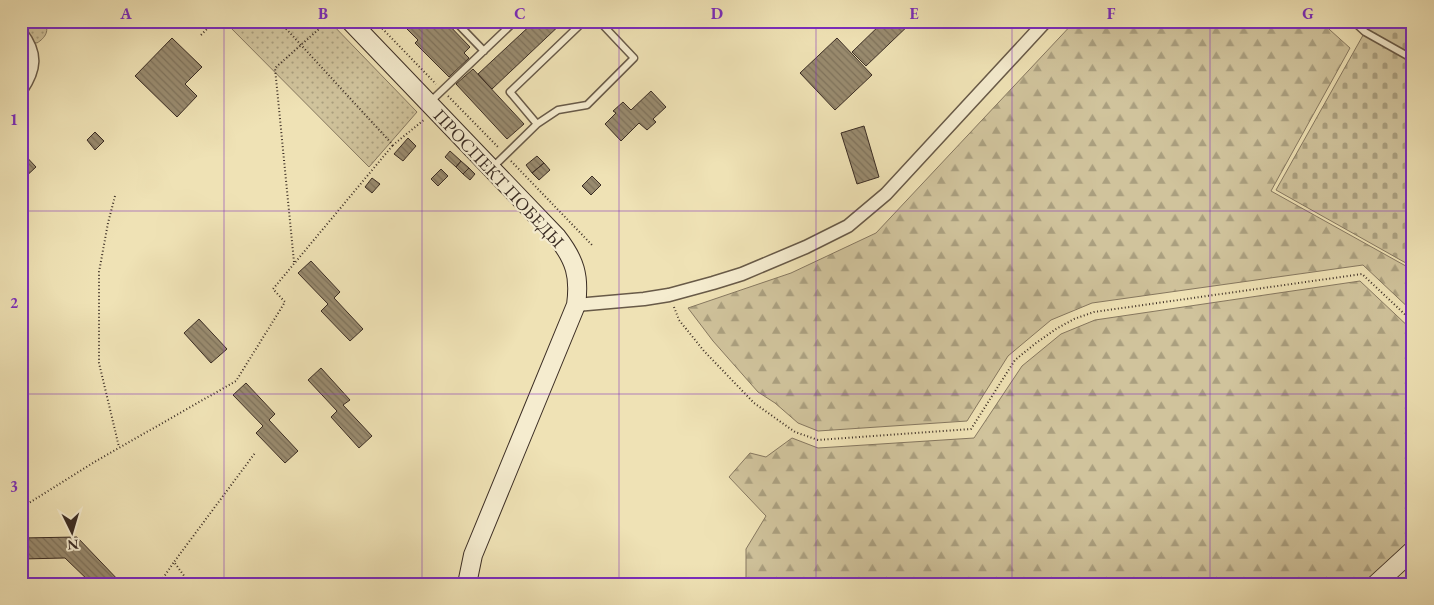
<svg xmlns="http://www.w3.org/2000/svg" width="1434" height="605" viewBox="0 0 1434 605" font-family="'EB Garamond',serif">
  <defs>
    <pattern id="green-dots" width="8" height="8" patternUnits="userSpaceOnUse" patternTransform="scale(1.25)"><rect width="8" height="8" fill="#d0c39c"/><path d="M2 2h.1M6 6h.1" fill="none" stroke="#aa9f7f" stroke-width="1.8" stroke-linecap="round"/></pattern>
    <pattern id="forest-firs" width="22" height="20" patternUnits="userSpaceOnUse" patternTransform="scale(1.25)"><rect width="22" height="20" fill="#d0c39c"/><path d="M5 1l3.5 6h-7zM16 11l3.5 6h-7z" fill="#aa9f7f"/></pattern>
    <pattern id="cemetery-stones" width="16" height="16" patternUnits="userSpaceOnUse" patternTransform="scale(1.25)"><rect width="16" height="16" fill="#d0c39c"/><path d="M2 7V4a2 2 0 0 1 4 0v3zM10 15v-3a2 2 0 0 1 4 0v3z" fill="#aa9f7f"/></pattern>
    <pattern id="building-back-hatch" width="6" height="6" patternUnits="userSpaceOnUse" patternTransform="scale(1.25)"><rect width="6" height="6" fill="#998b6f"/><path d="M-1 5l2 2M0 0l6 6M5-1l2 2" fill="none" stroke="#7e725b"/></pattern>
  </defs>
  <rect width="100%" height="100%" fill="#efe2b5"/>
  <filter id="stains"><feTurbulence type="fractalNoise" baseFrequency=".004" numOctaves="4"/><feColorMatrix values="0 0 0 0 .2 0 0 0 0 .09 0 0 0 0 .02 0 0 0 .5 -.17"/></filter>
  <radialGradient id="worn" r=".72"><stop offset=".6" stop-color="#630" stop-opacity="0"/><stop offset="1" stop-color="#630" stop-opacity=".3"/></radialGradient>
  <path fill="url(#green-dots)" stroke="#867860" d="M21,21H43C51,30 45,38 37,43L31,42L21,29Z
    M224,21H329L417,112L369,167Z"/>
  <path fill="url(#forest-firs)" stroke="#867860" d="M1075,21H1320L1350,48L1271,191L1413,270V312L1363,265L1092,303L1051,320L1008,356L967,421L818,431L798,423L775,403L758,392L713,341L688,308L791,273L876,233Z
    M1360,281L1413,331V539L1363,584H746V549L766,516L729,477L750,453L766,457L792,438L818,448L974,438L1022,366L1061,334L1095,320Z"/>
  <path fill="url(#cemetery-stones)" stroke="#867860" d="M1371,21H1413V267L1276,190Z"/>
  <path fill="url(#building-back-hatch)" stroke="#3b2d24" d="M399,21H445L470,47L464,53L469,58L449,77L415,43L418,40Z
    M535,21H564L492,89L478,74Z
    M884,21H913L866,66L852,52Z
    M172,38L202,67L185,84L197,96L177,117L135,76Z
    M837,38L872,75L835,110L800,73Z
    M473,69L524,124L507,139L456,84Z
    M651,91L666,107L653,119L656,122L647,130L639,123L621,141L605,124L616,113L613,111L623,102L631,110Z
    M864,126L879,177L857,184L841,133Z
    M95,132L104,141L95,150L87,140Z
    M408,138L416,146L403,161L394,154Z
    M21,151L36,167L21,181Z
    M450,151L461,161L456,167L445,157Z
    M537,156L544,163L532,173L526,165Z
    M461,161L469,168L463,174L456,167Z
    M544,163L550,170L539,180L532,173Z
    M469,168L475,174L470,180L463,174Z
    M441,169L448,176L438,186L431,179Z
    M592,176L601,185L591,195L582,186Z
    M372,178L380,184L372,193L365,187Z
    M311,261L340,292L334,298L363,329L350,341L321,311L328,304L298,273Z
    M199,319L227,349L211,363L184,333Z
    M321,368L350,400L343,405L372,436L359,448L331,417L337,411L308,380Z
    M246,383L275,414L269,420L298,451L285,463L256,433L263,426L233,395Z
    M77,537L122,584H92L65,558L21,559V538Z"/>
  <g fill="none" stroke-linecap="round" stroke-linejoin="round">
    <g stroke="#685a48" stroke-width="9">
      <path id="lane" d="M455,21L484,51
        M1353,21L1365,32L1413,59
        M430,102L515,21
        M537,124L510,92L584,21
        M492,168L537,124L558,110L587,105L634,58L599,21"/>
    </g>
    <g stroke="#685a48" stroke-width="15">
      <path id="street" d="M21,33C37,54 35,69 21,90
        M576,305L644,299L669,295L713,283L742,274L806,247L848,226L886,194L1046,21"/>
    </g>
    <g stroke="#3b2d24" stroke-width="20">
      <path id="secondary" d="M350,21L557,237C575,260 580,276 576,305L473,555L467,584
        M1376,584L1413,550"/>
    </g>
    <path stroke="#3b2d24" stroke-width="2" stroke-dasharray="1 2.5" stroke-linecap="butt" d="M279,21L393,145L425,119
      M375,21L436,84
      M201,35L215,21
      M448,96L499,148
      M511,161L592,245
      M115,196L108,223L99,272V363L119,447
      M294,262L275,68L328,21
      M674,307L679,320L704,351L754,403L795,432L818,440L971,429L1015,360L1036,343L1056,329L1074,319L1094,312L1362,274L1413,322
      M21,508L96,461L236,381L285,302L273,289L393,145
      M159,584L174,562
      M190,584L174,562L255,453"/>
    <use href="#lane" stroke="#f5eccf" stroke-width="6"/>
    <use href="#street" stroke="#f5eccf" stroke-width="12"/>
    <use href="#secondary" stroke="#f5eccf" stroke-width="18"/>
  </g>
  <path fill="none" stroke="#7b2cbf" stroke-width="1" stroke-opacity="0.55" d="M224,21V584M422,21V584M619,21V584M816,21V584M1012,21V584M1210,21V584M21,211H1413M21,394H1413"/>
  <g text-anchor="middle" dominant-baseline="central" stroke-width="4.5" stroke-linejoin="round" paint-order="stroke">
    <g font-size="18" fill="#3b2d24" stroke="#f5eccf">
      <text transform="translate(499 178) rotate(47)">ПРОСПЕКТ ПОБЕДЫ</text>
    </g>
  </g>
  <rect width="1434" height="605" fill="none" stroke="#efe2b5" stroke-width="55"/>
  <g transform="translate(72 532) rotate(175)" stroke="#f5eccf" stroke-width="4" paint-order="stroke">
  <path d="M0-4L9 19L0 12L-9 19Z" fill="#3b2d24"/>
  <text y="-8" font-size="14" font-weight="bold" text-anchor="middle" fill="#3b2d24">N</text>
  </g>
  <rect x="28" y="28" width="1378" height="550" fill="none" stroke="#7b2cbf" stroke-width="2"/>
  <g font-size="16" text-anchor="middle" font-weight="bold" fill="#7b2cbf">
    <text x="126" y="19">A</text>
    <text x="323" y="19">B</text>
    <text x="520" y="19">C</text>
    <text x="717" y="19">D</text>
    <text x="914" y="19">E</text>
    <text x="1111" y="19">F</text>
    <text x="1308" y="19">G</text>
    <text x="14" y="125">1</text>
    <text x="14" y="308">2</text>
    <text x="14" y="492">3</text>
  </g>
  <rect width="100%" height="100%" filter="url(#stains)"/>
  <rect width="100%" height="100%" fill="url(#worn)"/>
</svg>
